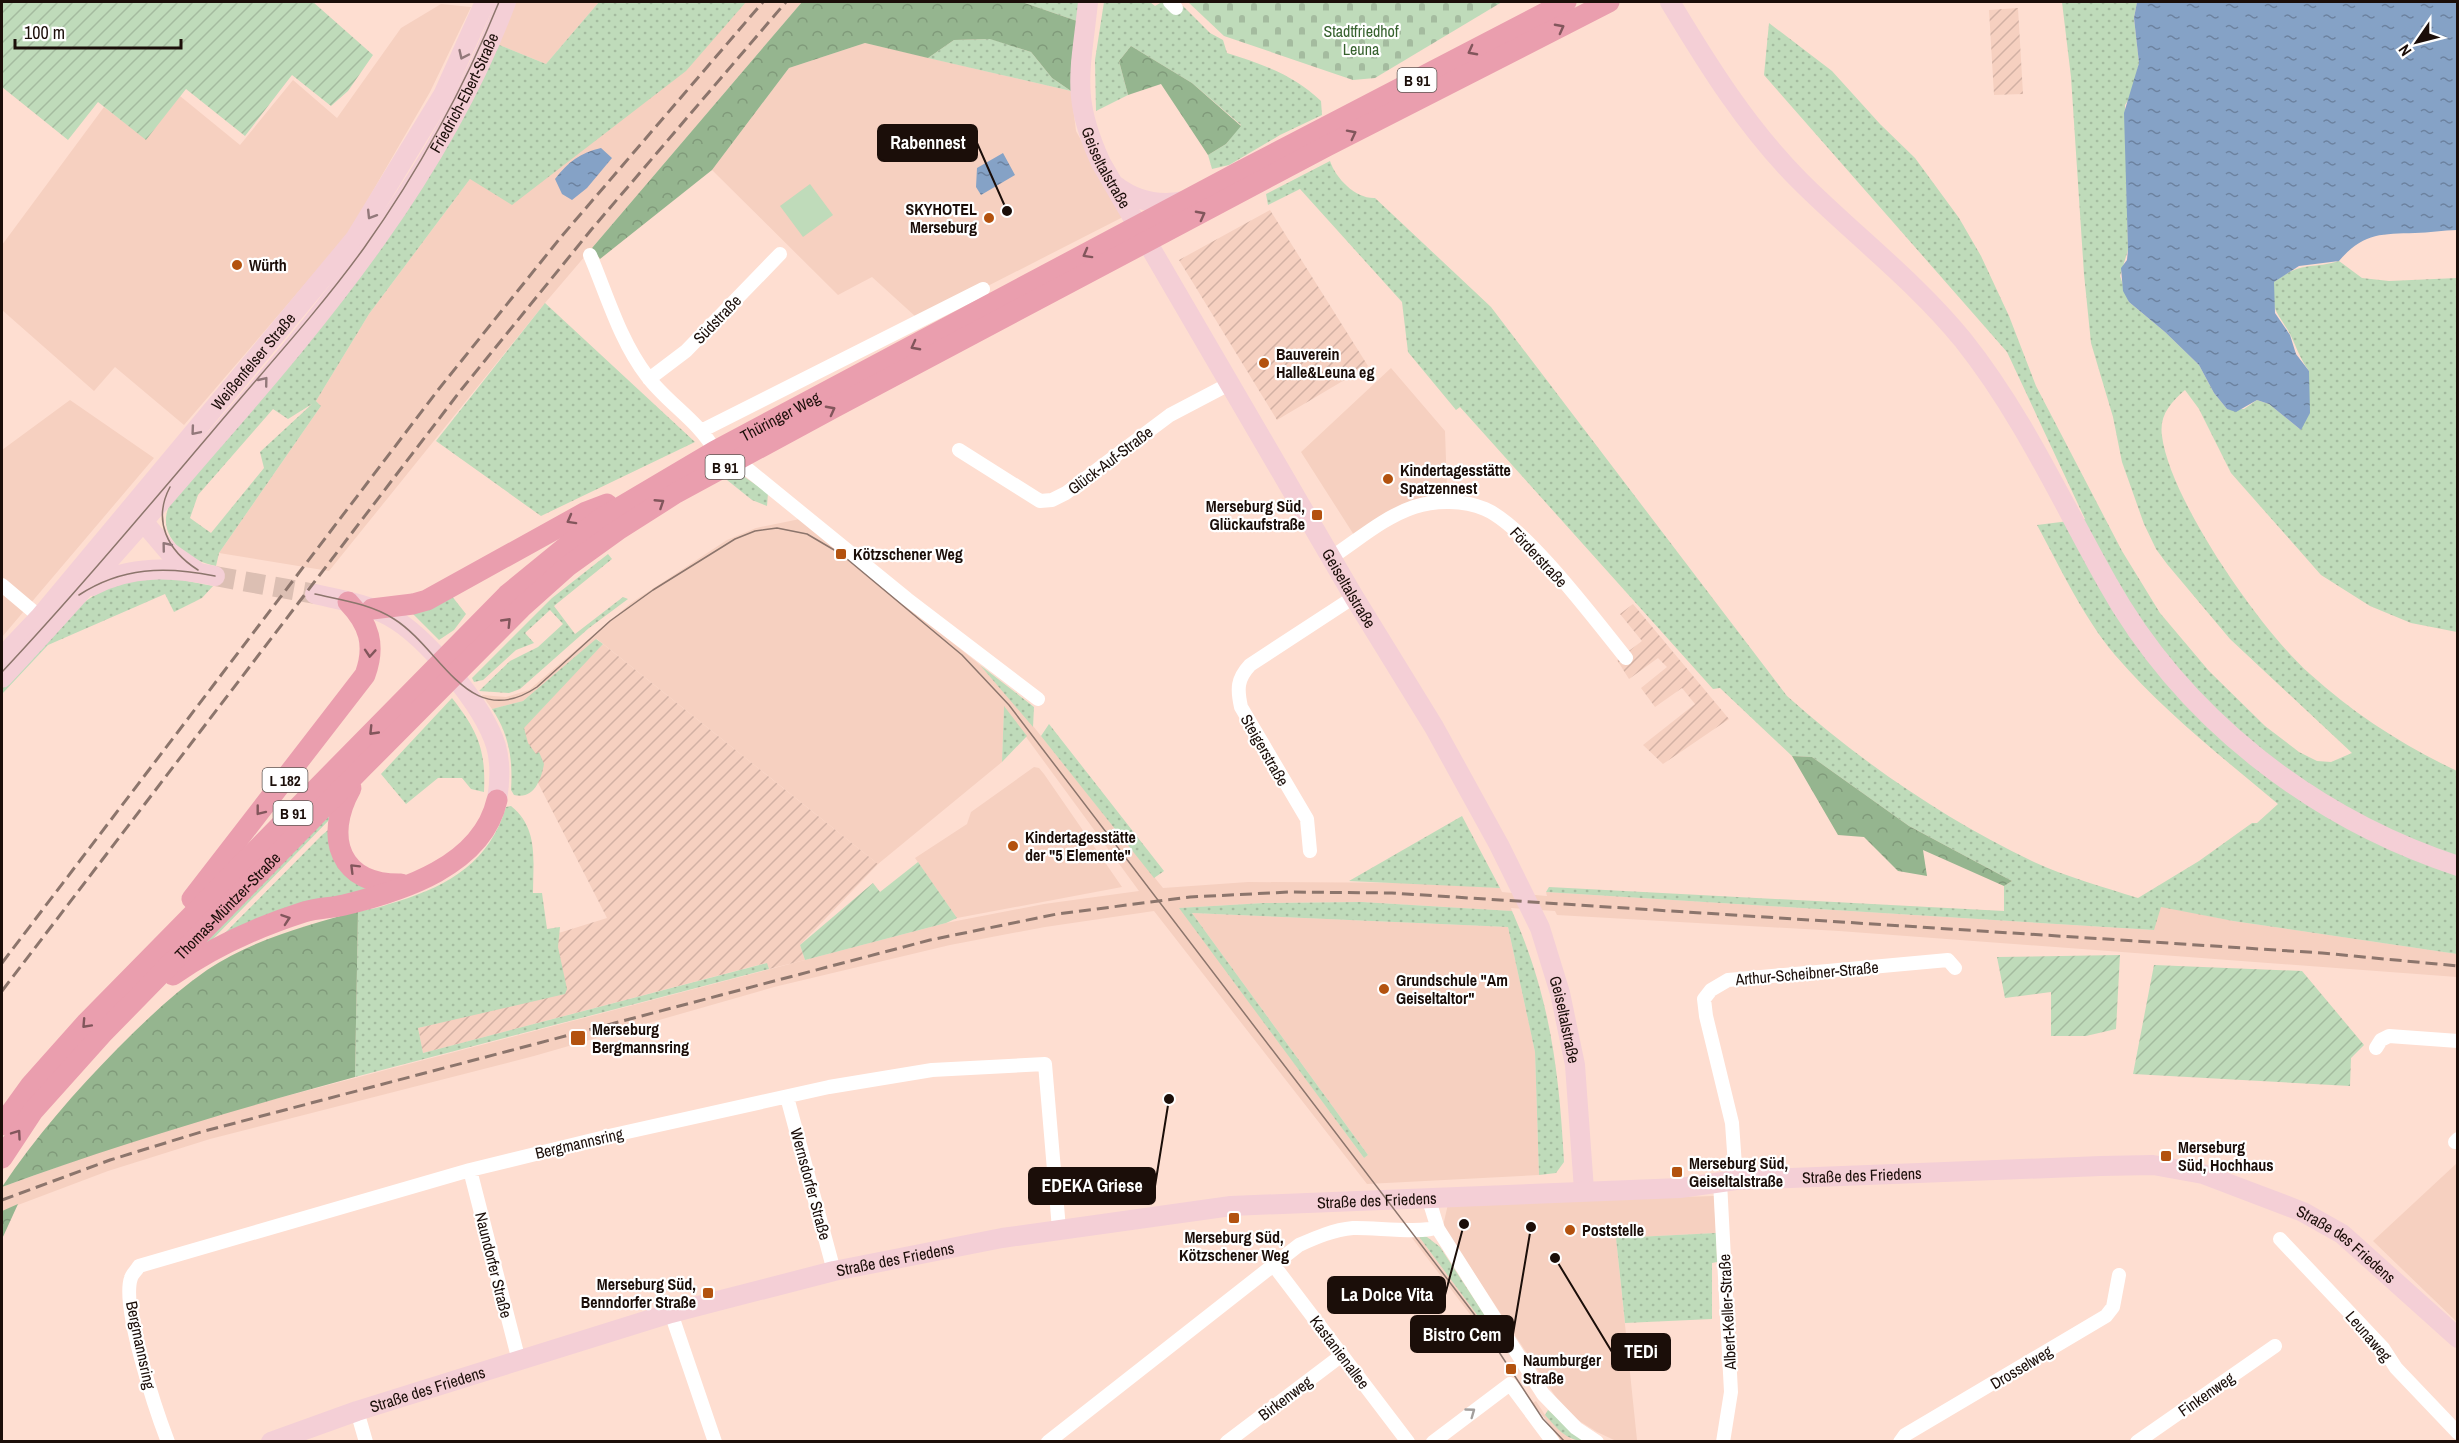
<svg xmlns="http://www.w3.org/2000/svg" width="2459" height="1443" viewBox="0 0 2459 1443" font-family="'Archivo Narrow',sans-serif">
  <defs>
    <pattern id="industrial-furrows" width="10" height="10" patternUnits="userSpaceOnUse" patternTransform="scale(1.5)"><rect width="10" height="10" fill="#f6d0c0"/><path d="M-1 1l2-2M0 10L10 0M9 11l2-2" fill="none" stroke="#d2b1a4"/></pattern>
    <pattern id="grass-dots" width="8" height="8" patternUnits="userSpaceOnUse" patternTransform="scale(1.5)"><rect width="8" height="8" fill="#bfdbba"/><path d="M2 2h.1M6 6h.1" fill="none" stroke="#a4bb9f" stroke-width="1.8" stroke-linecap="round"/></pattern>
    <pattern id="forest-crowns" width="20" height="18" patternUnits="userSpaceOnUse" patternTransform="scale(1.5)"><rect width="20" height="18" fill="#95b58f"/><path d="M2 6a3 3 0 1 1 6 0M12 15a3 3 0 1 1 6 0" fill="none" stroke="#809a7a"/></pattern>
    <pattern id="cemetery-stones" width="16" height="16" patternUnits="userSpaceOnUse" patternTransform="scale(1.5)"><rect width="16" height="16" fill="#bfdbba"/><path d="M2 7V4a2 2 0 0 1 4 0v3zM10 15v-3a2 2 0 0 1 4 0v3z" fill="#a4bb9f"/></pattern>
    <pattern id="garden-furrows" width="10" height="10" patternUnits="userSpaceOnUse" patternTransform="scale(1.5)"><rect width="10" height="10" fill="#bfdbba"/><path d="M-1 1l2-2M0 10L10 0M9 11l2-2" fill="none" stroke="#a4bb9f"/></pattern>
    <pattern id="water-ripples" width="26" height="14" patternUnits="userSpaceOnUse" patternTransform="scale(1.5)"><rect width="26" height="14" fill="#85a2c6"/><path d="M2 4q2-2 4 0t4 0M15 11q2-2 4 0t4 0" fill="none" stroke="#6c829f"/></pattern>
  </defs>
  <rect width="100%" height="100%" fill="#feded1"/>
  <path fill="#f6d0c0" d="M514,2H599L546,64L497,44Z
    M746,2H802L545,303L329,571L219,553L321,406L316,401L369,314L470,179Z
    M441,4L471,7L430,92L348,234L184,425L115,367L94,391L2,310V245L104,107L146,139L180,96L240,145L293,80L337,118L401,28Z
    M865,43L1071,91L1076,131L1123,217L935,313L916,317L872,277L838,295L712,170L789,68Z
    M1391,368L1445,431L1447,489L1421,498L1354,535L1301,452Z
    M70,400L154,458L2,637V450Z
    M800,519L980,665L1005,691L1163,888L1248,882L1430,883L1500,888L1502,892L1547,896L1546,892L2153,930L2160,906L2233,921L2457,954V977L1839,931L1557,915L1555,911L1511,908L1512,911L1362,902L1264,903L1180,908L1364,1158L1368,1155L1192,913L1508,927L1535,1052L1539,1175L1367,1184L1154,911L1045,927L950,945L774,987L534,1056L210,1139L108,1171L2,1211V1187L102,1151L203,1118L946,923L1044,904L1139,891L1004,707L1002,762L878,864L597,639L523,701L492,709L482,695L506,697L529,690L631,603L727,540L756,528Z
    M1034,767L1039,768L1044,774L1122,887L957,918L915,858L967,824L971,812Z
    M2457,1163V1322L2373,1241Z
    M1714,1196L1716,1233L1616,1238L1637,1440H1614L1597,1432L1573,1417L1561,1405L1443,1226L1448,1204Z
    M1409,1234H1417L1492,1335L1488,1338Z
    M1536,1401L1545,1415L1573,1441H1560L1529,1405Z"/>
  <path fill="url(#industrial-furrows)" d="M2018,8L2023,94L1994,95L1989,10Z
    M1270,210L1368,366L1277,420L1179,260Z
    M1633,604L1729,719L1663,764L1643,745L1695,704L1682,688L1655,707L1641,688L1667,667L1658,658L1629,679L1617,660L1642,641L1620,614Z
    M603,644L878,864L800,945L805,960L769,969L766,963L423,1053L418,1028L564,991L549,936L607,918L513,734Z"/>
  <path fill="url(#grass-dots)" fill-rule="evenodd" d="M599,2H746L686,71L512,205L470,179L369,314L316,401L321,406L219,553L216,566C188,561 154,536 170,504L252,410L497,44L546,64ZM312,404L260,452L264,468L211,533L190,518L198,495L273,409L288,419Z
    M1022,2H1080L1077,21Z
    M1104,2H1150L1155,6L1162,2L1174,14L1183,6L1210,33L1223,40L1227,53C1262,64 1294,75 1321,101L1322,115L1280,135L1229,165L1212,169L1208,155L1226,144L1241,125L1192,83L1131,46L1119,61L1128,95L1096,111L1095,60Z
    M2062,2H2137L2134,18L2139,63L2131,96L2125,105L2128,250L2120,276L2129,302L2165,332L2199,365L2214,393L2227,409H2244L2257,400L2269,404L2301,430L2309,371C2299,357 2297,348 2290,334C2277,310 2271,313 2274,282C2304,260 2309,270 2339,261L2362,278L2389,281L2457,278V632L2411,623L2370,606L2321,575L2231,473L2199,409L2185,390C2170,403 2159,416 2162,436C2170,500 2261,631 2310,674C2354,714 2404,746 2457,771V954L2233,921L2161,907L2154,930L1546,892L1549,887L2004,911V886L2012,881L1909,826L1812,757L1792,756L1720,688L1713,689L1460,407L1456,410L1408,352L1402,302L1300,189L1268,205L1266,194L1330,161C1336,179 1356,199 1375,198L1491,307L1787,696C1861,762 1944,819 2034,862C2067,877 2103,887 2138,898L2199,861L2252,823H2257L2278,804C2222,757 2163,711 2115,655C2083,617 2061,569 2037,525L2085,519L2007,352L1764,75L1769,23L1832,71L1880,124L1915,158L1959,218L1981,256L2009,316L2036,386L2122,551L2160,613L2209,671L2265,726L2299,752L2317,761L2331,762L2352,753L2230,639L2167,564L2156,549L2144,524L2122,462L2113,417L2091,343L2084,274L2071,77Z
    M991,39L1031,52L1052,78L1071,91L928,58L954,40Z
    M545,303L695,442L541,516L436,441Z
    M736,474L743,476L768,493L767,506L752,500L727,480Z
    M608,554L612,559L554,606L575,634L623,597L628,599L589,628L520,689L509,693L479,691L510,661L538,647L563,624L550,610L525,633L534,643L516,650L483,680L474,682L472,678L552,598Z
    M177,579L213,586L202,598L174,612L165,594L48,645L2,694V683C36,648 70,601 117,585C137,578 157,579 177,579Z
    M451,595L466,614L454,630L439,640L411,612Z
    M596,639L603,644L524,728L528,743L536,754L539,752L544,764C541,780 534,800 514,795L511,790C513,759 509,734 492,709L523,701Z
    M980,665L1034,707L1033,727Z
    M452,698C478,731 486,750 484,792L471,789L462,778H438L406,804L381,774Z
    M1004,706L1027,736L1002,762Z
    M1049,724L1164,871L1154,878L1041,736Z
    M333,806L332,817L208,944L190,956Z
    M511,806C539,828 533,861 533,893H542L547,929L560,927L558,947L567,989L565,994L418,1028L423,1053L767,963L769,969L355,1077L358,911C372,910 386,905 399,901C450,885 490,861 506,807Z
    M1462,816L1500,888L1349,881Z
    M332,827L371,887L221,937L322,835Z
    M1362,902L1512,911C1550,996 1559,1070 1564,1162L1556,1173L1539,1175L1535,1052L1508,927L1192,913L1368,1155L1364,1158L1179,908L1264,903Z
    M1716,1233L1717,1262L1712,1263V1319L1625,1323L1616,1238Z
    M1417,1234L1427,1237L1440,1247L1493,1328L1492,1335Z
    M1548,1410L1585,1441C1566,1441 1557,1428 1545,1415Z"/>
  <path fill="url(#forest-crowns)" d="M802,2H1022L1077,21L1071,66V91L1052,78L1031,52L990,39L954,40L928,58L865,43L789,68L712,170L600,259L592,248Z
    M1131,46L1192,83L1241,126L1226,144L1208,155L1161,84L1128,95L1119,61Z
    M1792,756L1812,757L1909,826L2012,881L2004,886L1923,850L1927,876L1898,871L1864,837L1838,835Z
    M358,911L355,1077C234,1110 119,1144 2,1187C36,1136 75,1092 118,1048C146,1020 174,993 207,970C251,940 308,925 358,911Z
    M18,1204L2,1239V1211Z"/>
  <path fill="url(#cemetery-stones)" d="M1188,2H1502L1375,78L1353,80L1224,36Z"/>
  <path fill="url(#garden-furrows)" d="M2,2H313L373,55L348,91L331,106L292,75L245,136L186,89L146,140L98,102L68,140L2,87Z
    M918,862L957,918L946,923L805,960L800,945L873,883L880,892Z
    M2120,955L2116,1029L2086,1036H2051V992L2005,998L1997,957Z
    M2154,965L2302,971L2364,1045L2351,1058L2350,1086L2133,1074Z"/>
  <path fill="#bfdbba" d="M810,184L833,215L803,237L780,206Z"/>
  <path fill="url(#water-ripples)" d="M2137,2H2457V230C2443,230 2429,233 2415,233C2380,234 2363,233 2339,261L2299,266L2274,282L2275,313L2290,335L2296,354L2309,371L2310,413L2301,430L2269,404L2257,400L2236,412L2227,409L2214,393L2199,365L2165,332L2129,302L2123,291L2121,268L2127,260L2128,250L2124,113L2139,63L2134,18Z
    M601,148L612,158L587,188L572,200L562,194L555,179C568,162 580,153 601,148Z
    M1003,153L1015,175L981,195L976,187L977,168Z"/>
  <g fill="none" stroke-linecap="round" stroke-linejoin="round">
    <path stroke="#dcbfb3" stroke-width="20" stroke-dasharray="20 10" stroke-linecap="butt" d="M215,576L315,594"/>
    <path stroke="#fff" stroke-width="14" d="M1170,2L1176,8
      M590,255C607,295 620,341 647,376C667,403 699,421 715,451
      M649,379L686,351L780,254
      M701,431L983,289
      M959,450L1040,501L1052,500L1066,493L1170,415L1231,383
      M740,460L745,467L907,599L1038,699
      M1332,557C1358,540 1384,517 1414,507C1435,500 1464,500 1485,509C1525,526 1596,621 1626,658
      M2,585L47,623
      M1310,851L1307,819L1241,707C1237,689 1237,679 1250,665L1354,597
      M2376,1048L2381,1040L2389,1036L2458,1041
      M787,1097L834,1271
      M2455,1142L2458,1139
      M470,1170L519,1361
      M1736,1180L1732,1123L1706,1016L1704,999L1711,990L1728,980L1948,960L1955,968
      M1720,1182L1731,1392L1723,1442
      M1428,1197L1438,1229L1543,1394L1576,1428L1597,1442
      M2280,1239L2383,1348L2396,1368L2458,1433
      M1272,1263L1408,1442
      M671,1313L715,1442
      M357,1411L366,1442
      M168,1442C156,1411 121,1306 131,1278C132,1274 137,1270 139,1266L470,1170L609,1136L829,1087L932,1070L1045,1064L1059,1229
      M1048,1442L1299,1245C1317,1237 1333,1230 1353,1228C1372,1227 1424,1234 1437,1227
      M1227,1442L1342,1355
      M1433,1442L1510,1384L1553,1442
      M1900,1442L1905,1435L2106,1316L2113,1307L2119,1275
      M2137,1442L2275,1346"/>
    <g stroke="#f4cfd6" stroke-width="20">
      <path id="s1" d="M1088,2C1081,71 1070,96 1101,163L1354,597L1434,727L1499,845L1540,928L1560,993L1575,1065L1584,1190"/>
      <path d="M1670,2C1708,65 1747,128 1800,181C1853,234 1915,281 1963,340C2022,414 2061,500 2107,582C2182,717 2312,818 2458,866"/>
      <path d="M1116,186C1137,202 1159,206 1184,201"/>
      <path d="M135,512L169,552L195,570"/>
      <path d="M92,586C131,565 173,567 215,576"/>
      <path d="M315,594C340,600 367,604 389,616C426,636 484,706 496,746C501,764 500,782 497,800"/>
      <path id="s2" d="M2,657L40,617L355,239L443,95L485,2"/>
      <path id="s3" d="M2,678C72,603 140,526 207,448C326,312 442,172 506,2"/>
      <path id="s4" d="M271,1442L357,1411L671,1313L834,1271L1002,1238L1231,1206L1680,1188L1736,1180L2101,1166L2153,1165L2203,1174L2303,1212L2342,1234L2458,1338"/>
    </g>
    <g stroke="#ea9eae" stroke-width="21">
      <path d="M372,609L413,604L427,600L586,512L607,504"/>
      <path d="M351,788C323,838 340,885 401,884"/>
      <path d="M192,899L365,675C376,645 369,624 348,602"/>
      <path d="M173,975C213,947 257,927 304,912C317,908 331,908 344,905C402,891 482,866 497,800"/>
      <path id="s5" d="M2,1125L30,1086L87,1022L507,595L600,519L715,451L1239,172L1566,2"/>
      <path id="s6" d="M2,1158L33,1111L102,1034L362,768L521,608L568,566L618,530L676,493L835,407L1327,146L1609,2"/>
    </g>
    <path stroke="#8c756c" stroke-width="1.5" d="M170,487C152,521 168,551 198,570
      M315,594C341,600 371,604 394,619C442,649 469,733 537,687L610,621L653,590L735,539L755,531L777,528L807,534L841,554L962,655L1009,705L1474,1314L1543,1419L1565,1442
      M79,595C122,567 165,566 215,576
      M2,672C74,595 142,514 211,433C262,372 317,313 364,248C418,172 464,88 499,2"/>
    <path stroke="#8c756c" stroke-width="3" stroke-dasharray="12 6" stroke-linecap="butt" d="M2,963L438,390L561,237L763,2
      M2,991L461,390L591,230L786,2
      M2,1200L110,1160L201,1132L930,940L1057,914L1190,897L1290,892L1392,893L2322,953L2458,966"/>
  </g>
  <defs><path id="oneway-chevron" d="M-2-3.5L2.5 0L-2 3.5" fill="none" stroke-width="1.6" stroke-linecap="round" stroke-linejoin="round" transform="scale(1.5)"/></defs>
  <g stroke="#82565c">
    <use href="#oneway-chevron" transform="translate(1560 28) rotate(-28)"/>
    <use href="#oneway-chevron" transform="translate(1472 51) rotate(152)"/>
    <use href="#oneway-chevron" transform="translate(1352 134) rotate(-27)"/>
    <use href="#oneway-chevron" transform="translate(1201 215) rotate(-28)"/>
    <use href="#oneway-chevron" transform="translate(1087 254) rotate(151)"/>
    <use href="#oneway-chevron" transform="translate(915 346) rotate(152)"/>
    <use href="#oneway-chevron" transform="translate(831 410) rotate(-28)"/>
    <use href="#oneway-chevron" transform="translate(660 503) rotate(-33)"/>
    <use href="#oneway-chevron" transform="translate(571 520) rotate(151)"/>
    <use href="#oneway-chevron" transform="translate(507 622) rotate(-46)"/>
    <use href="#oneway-chevron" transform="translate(370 653) rotate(94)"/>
    <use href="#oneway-chevron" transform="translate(373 731) rotate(134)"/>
    <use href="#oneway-chevron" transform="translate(260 811) rotate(128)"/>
    <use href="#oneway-chevron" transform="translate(354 868) rotate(-135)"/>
    <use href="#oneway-chevron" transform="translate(286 919) rotate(-19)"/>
    <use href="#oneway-chevron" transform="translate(86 1024) rotate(133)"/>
    <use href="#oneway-chevron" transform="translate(17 1134) rotate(-55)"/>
  </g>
  <g stroke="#92787a">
    <use href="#oneway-chevron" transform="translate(463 55) rotate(115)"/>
    <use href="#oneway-chevron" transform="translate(371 215) rotate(122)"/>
    <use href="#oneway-chevron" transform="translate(264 381) rotate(-51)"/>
    <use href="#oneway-chevron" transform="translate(195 431) rotate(130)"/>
    <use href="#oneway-chevron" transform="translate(166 546) rotate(-129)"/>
  </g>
  <use stroke="#a49f9d" href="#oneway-chevron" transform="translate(1471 1412) rotate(-36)"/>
  <g fill="#b3520f" stroke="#fff" stroke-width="2">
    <circle cx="989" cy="218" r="6"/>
    <circle cx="237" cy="265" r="6"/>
    <circle cx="1264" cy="363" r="6"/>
    <circle cx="1388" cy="479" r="6"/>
    <rect x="1311" y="509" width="12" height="12" rx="3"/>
    <rect x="835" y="548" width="12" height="12" rx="3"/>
    <circle cx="1013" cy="846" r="6"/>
    <circle cx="1384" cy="989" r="6"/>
    <rect x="570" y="1030" width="16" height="16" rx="3"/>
    <rect x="2160" y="1150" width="12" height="12" rx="3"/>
    <rect x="1671" y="1166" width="12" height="12" rx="3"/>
    <rect x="1228" y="1212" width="12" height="12" rx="3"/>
    <circle cx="1570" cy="1230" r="6"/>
    <rect x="702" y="1287" width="12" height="12" rx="3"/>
    <rect x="1505" y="1363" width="12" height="12" rx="3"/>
  </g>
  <g text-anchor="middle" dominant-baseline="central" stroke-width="4.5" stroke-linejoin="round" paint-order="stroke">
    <g fill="#fff" stroke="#5f5653" stroke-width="1.5">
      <rect x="1397.5" y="68" width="39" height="24" rx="4.5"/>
      <rect x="705.5" y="455" width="39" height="24" rx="4.5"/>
      <rect x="262.5" y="768" width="45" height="24" rx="4.5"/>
      <rect x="273.5" y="801" width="39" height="24" rx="4.5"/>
    </g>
    <g font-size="15" font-weight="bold" fill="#1b0e09">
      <text x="1417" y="80">B 91</text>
      <text x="725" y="467">B 91</text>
      <text x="285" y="780">L 182</text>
      <text x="293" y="813">B 91</text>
    </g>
    <g font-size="16" fill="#37622f" stroke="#fff">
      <text x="1361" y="31">Stadtfriedhof<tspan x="1361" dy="18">Leuna</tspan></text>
    </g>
    <g font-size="16" fill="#1b0e09" stroke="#fff">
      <text stroke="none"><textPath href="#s3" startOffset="748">Friedrich-Ebert-Straße</textPath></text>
      <text stroke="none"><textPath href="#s1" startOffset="171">Geiseltalstraße</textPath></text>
      <text transform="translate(717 319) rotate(-46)">Südstraße</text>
      <text stroke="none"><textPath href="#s2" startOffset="388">Weißenfelser Straße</textPath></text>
      <text stroke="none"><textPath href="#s5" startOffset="1060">Thüringer Weg</textPath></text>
      <text transform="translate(1110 460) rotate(-37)">Glück-Auf-Straße</text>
      <text transform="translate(1539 557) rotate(47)">Förderstraße</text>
      <text stroke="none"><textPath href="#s1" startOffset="657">Geiseltalstraße</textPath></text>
      <text transform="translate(1265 750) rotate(60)">Steigerstraße</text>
      <text stroke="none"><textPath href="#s6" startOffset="339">Thomas-Müntzer-Straße</textPath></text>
      <text transform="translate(1807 973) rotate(-5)">Arthur-Scheibner-Straße</text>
      <text stroke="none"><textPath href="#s1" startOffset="1142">Geiseltalstraße</textPath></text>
      <text transform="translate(579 1143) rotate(-13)">Bergmannsring</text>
      <text stroke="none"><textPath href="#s4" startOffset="1623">Straße des Friedens</textPath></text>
      <text transform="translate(811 1184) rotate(75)">Wernsdorfer Straße</text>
      <text stroke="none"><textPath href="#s4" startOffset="1137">Straße des Friedens</textPath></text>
      <text stroke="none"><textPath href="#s4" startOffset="2126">Straße des Friedens</textPath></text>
      <text stroke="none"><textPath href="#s4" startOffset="651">Straße des Friedens</textPath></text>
      <text transform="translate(494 1265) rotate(76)">Naundorfer Straße</text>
      <text transform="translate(1727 1312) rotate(-93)">Albert-Keller-Straße</text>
      <text transform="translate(2369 1336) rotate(49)">Leunaweg</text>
      <text transform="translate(141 1345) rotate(78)">Bergmannsring</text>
      <text transform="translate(1340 1352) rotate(53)">Kastanienallee</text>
      <text transform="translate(2021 1367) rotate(-31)">Drosselweg</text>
      <text stroke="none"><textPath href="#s4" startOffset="165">Straße des Friedens</textPath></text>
      <text transform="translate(2206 1394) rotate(-35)">Finkenweg</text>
      <text transform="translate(1285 1398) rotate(-37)">Birkenweg</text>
    </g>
    <g font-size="16" font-weight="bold" fill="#1b0e09" stroke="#fff" text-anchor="start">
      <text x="977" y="209" text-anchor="end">SKYHOTEL<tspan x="977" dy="18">Merseburg</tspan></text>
      <text x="249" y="265">Würth</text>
      <text x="1276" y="354">Bauverein<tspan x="1276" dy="18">Halle&amp;Leuna eg</tspan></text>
      <text x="1400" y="470">Kindertagesstätte<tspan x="1400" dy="18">Spatzennest</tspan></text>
      <text x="1305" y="506" text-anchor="end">Merseburg Süd,<tspan x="1305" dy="18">Glückaufstraße</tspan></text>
      <text x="853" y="554">Kötzschener Weg</text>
      <text x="1025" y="837">Kindertagesstätte<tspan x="1025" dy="18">der "5 Elemente"</tspan></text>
      <text x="1396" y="980">Grundschule "Am<tspan x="1396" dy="18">Geiseltaltor"</tspan></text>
      <text x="592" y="1029">Merseburg<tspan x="592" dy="18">Bergmannsring</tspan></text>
      <text x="2178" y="1147">Merseburg<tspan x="2178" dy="18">Süd, Hochhaus</tspan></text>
      <text x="1689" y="1163">Merseburg Süd,<tspan x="1689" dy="18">Geiseltalstraße</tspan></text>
      <text x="1582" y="1230">Poststelle</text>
      <text x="1234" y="1237" text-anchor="middle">Merseburg Süd,<tspan x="1234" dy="18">Kötzschener Weg</tspan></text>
      <text x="696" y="1284" text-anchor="end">Merseburg Süd,<tspan x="696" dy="18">Benndorfer Straße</tspan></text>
      <text x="1523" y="1360">Naumburger<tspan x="1523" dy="18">Straße</tspan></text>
    </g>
  </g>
  <path fill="none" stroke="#1b0e09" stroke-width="2" d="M1007 211L977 143M1169 1099L1155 1186M1464 1224L1445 1295M1531 1227L1513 1334M1555 1258L1612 1352"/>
  <g fill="#1b0e09" stroke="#fff" stroke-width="2">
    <circle cx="1007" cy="211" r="6"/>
    <circle cx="1169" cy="1099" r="6"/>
    <circle cx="1464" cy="1224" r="6"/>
    <circle cx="1531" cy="1227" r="6"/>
    <circle cx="1555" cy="1258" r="6"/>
  </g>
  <g fill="#1b0e09" stroke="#1b0e09" stroke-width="2">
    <rect x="878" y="125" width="99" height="36" rx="6"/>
    <rect x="1029" y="1168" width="126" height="36" rx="6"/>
    <rect x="1328" y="1277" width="117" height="36" rx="6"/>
    <rect x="1411" y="1316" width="102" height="36" rx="6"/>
    <rect x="1612" y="1334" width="58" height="36" rx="6"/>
  </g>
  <g font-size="18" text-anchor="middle" font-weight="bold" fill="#fff">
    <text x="928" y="149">Rabennest</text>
    <text x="1092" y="1192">EDEKA Griese</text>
    <text x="1387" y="1301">La Dolce Vita</text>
    <text x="1462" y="1341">Bistro Cem</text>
    <text x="1641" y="1358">TEDi</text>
  </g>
  <rect width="2459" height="1443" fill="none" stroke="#1b0e09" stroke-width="6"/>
  <g transform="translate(2417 42) rotate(235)" stroke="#ffffff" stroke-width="4.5" paint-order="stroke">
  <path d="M0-4.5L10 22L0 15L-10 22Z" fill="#1b0e09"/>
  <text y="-9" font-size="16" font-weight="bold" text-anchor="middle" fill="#1b0e09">N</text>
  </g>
  <path d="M15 39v9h166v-9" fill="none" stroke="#1b0e09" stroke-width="3"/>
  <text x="24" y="39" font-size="18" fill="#1b0e09" stroke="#ffffff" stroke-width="4.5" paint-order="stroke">100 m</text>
</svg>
